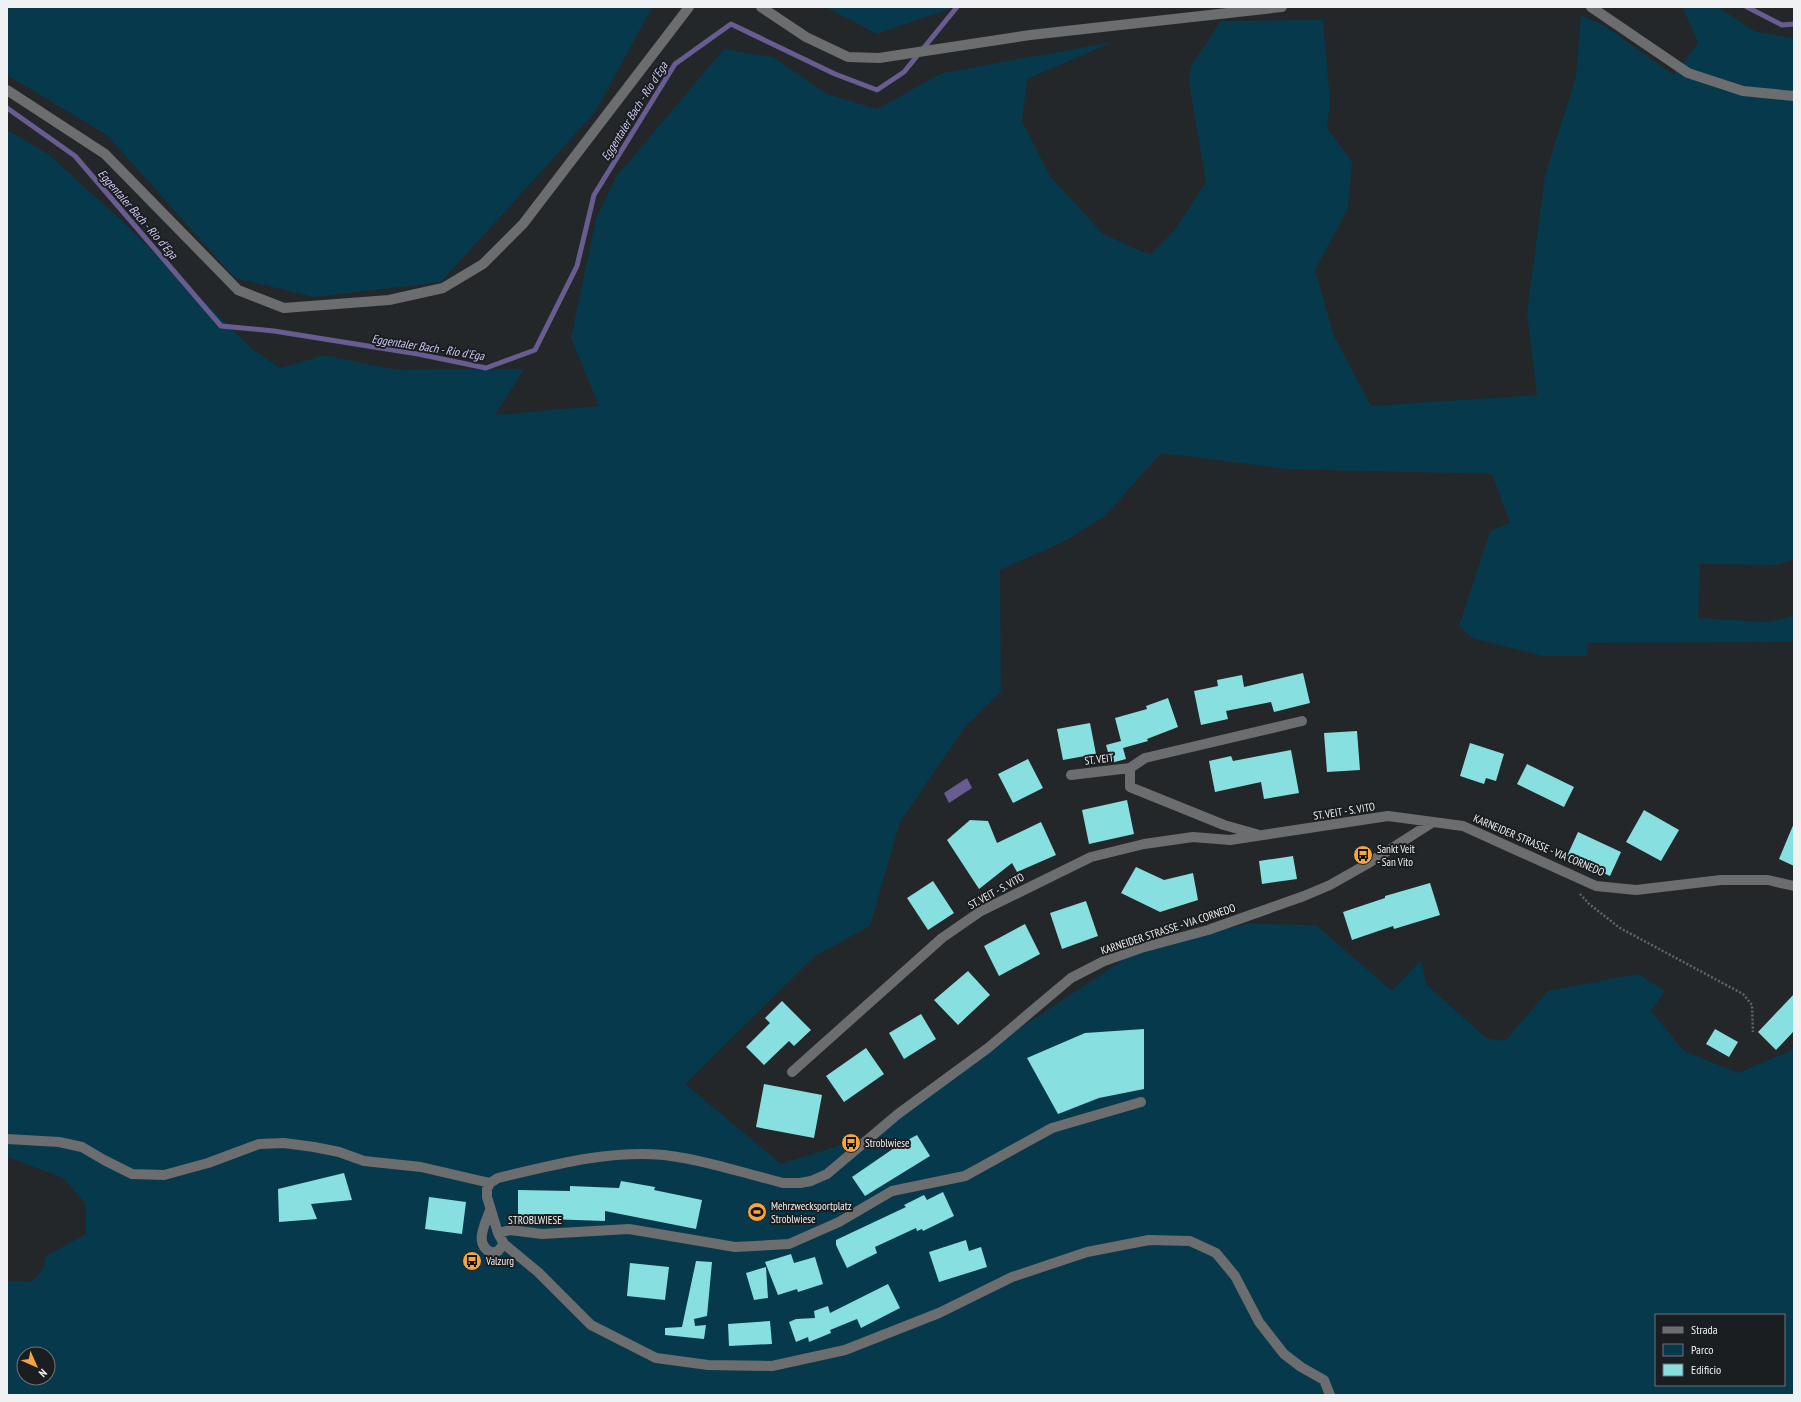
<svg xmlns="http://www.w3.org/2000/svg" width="1801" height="1402" viewBox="0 0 1801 1402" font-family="'PT Sans Narrow',sans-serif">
  <rect width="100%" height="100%" fill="#242729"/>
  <path fill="#06394c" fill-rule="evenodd" d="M7,7H652L595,112L441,282L314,297L235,278L107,135L7,75Z
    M826,7H954L877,34Z
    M1677,7H1718L1756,32L1794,38V560L1775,565L1700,564L1698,618L1769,622L1794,616V642L1588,643L1587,656H1543L1472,638L1459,626L1490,531L1510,523L1492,474L1287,469L1161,453L1105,516L1063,542L1000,570L1001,692L964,728L900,822L870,926L815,956L685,1084L781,1164L872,1135L978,1056L1141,948L1247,924L1316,925L1392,991L1421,960L1427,985L1486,1038L1505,1041L1548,991L1638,974L1665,991L1651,1011L1684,1051L1738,1073L1794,1049V1395H7V1281L32,1282L43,1269L46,1256L86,1234V1204L63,1178L7,1157V130L48,154L122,221L252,349L280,368L325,355L397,370L524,369L495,415L599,406L571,338L596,219L616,177L724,49L773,57L827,94L877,109L942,73L1113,42L1027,79L1022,121L1050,176L1103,234L1150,255L1174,231L1206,182L1189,82L1191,66L1221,21L1323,20L1330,102L1327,128L1352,162L1348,208L1315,270L1334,336L1371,406L1537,395L1527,313L1545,175L1576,77L1581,15L1605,26L1674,75L1698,43L1683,8ZM1656,1315H1784V1385H1656ZM24,1354H48V1378H24Z"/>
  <path fill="#685c91" d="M967,778L972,788L949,803L944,793Z"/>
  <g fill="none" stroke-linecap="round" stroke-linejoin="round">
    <path stroke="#685c91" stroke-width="5" d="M1747,7L1782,25L1794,24
      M7,108L75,156L221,326L274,331L418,354L486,368L535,350L577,266L594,195L675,64L731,24L835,74L877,90L904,72L957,7"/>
  </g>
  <path fill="#88dfe0" d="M1303,673L1310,703L1274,712L1271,702L1226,711L1228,719L1201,725L1194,691L1218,686L1217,680L1242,675L1244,687Z
    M1168,698L1178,727L1147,739L1148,741L1123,748L1126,759L1111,763L1106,745L1121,741L1115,718L1147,709L1146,706Z
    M1090,723L1096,754L1063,760L1057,729Z
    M1357,731L1360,770L1327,772L1324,733Z
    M1470,743L1504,754L1496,781L1486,778L1484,784L1460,776Z
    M1291,750L1299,793L1264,799L1261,782L1215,792L1209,761L1231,756L1233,761Z
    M1028,759L1043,788L1013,803L998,774Z
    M1527,764L1574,787L1564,807L1517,784Z
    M1127,800L1134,834L1089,844L1082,810Z
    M1644,810L1679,830L1661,861L1626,842Z
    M970,820L988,821L997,843L1041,822L1056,855L1017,872L1012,863L979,889L947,840Z
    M1794,823V866L1779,859Z
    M1578,832L1621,852L1610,876L1567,856Z
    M1293,856L1297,879L1262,884L1259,861Z
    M1136,867L1164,880L1193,873L1198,900L1160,912L1121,893Z
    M933,881L954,913L928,930L907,898Z
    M1430,883L1440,915L1394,929L1393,926L1352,940L1343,912L1385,898V896Z
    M1086,901L1098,936L1062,949L1050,913Z
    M1025,924L1040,954L999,976L984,946Z
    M968,971L990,995L958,1025L934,1000Z
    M1794,994V1031L1776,1050L1758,1032Z
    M782,1001L811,1030L794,1046L789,1041L764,1065L746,1047L770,1023L765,1018Z
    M921,1014L936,1039L904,1059L889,1033Z
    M1144,1029V1089L1099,1098L1058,1114L1027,1058L1085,1033Z
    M1715,1029L1738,1042L1729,1057L1706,1044Z
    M866,1048L884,1074L844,1102L826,1076Z
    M764,1084L822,1095L814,1138L756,1127Z
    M917,1135L930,1156L865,1196L852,1177L900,1144Z
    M344,1173L352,1200L311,1204L317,1219L279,1222L278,1189Z
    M621,1181L655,1187L654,1190L702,1200L696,1229L605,1211V1221L518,1218V1190L570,1191V1186L619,1188Z
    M943,1192L954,1216L923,1231L922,1229L917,1231L916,1228L875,1247L877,1253L847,1268L836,1245V1240L906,1207L904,1205L924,1195L927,1200Z
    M429,1197L466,1202L462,1234L425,1229Z
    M966,1240L969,1251L981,1247L987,1267L939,1282L929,1252Z
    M791,1254L794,1263L815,1257L823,1284L798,1292L797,1289L778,1295L765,1262Z
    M696,1261L712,1262L707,1316L694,1319L695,1326L706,1325L704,1339L665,1335V1328L682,1327Z
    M630,1263L669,1267L665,1300L627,1296Z
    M766,1267L768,1298L754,1300L746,1273Z
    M888,1284L900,1308L861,1328L857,1319L830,1330L831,1333L809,1342L808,1337L796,1342L789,1322L796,1319L815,1318L814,1311L828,1306L830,1313Z
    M770,1321L772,1344L729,1346L728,1324Z"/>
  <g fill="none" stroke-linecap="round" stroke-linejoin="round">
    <path stroke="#626466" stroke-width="2.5" stroke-dasharray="2 2" stroke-linecap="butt" d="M1580,894L1589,904L1620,928L1743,994L1752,1005L1753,1032"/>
    <path stroke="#6c6d6f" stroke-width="10" d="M761,7L806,37L848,57L879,58L1030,35L1282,7
      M1591,7L1688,73L1743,91L1794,96
      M7,90L105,154L238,290L284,308L389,300L443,288L483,264L523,224L689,7
      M1071,775L1130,768
      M1256,834L1224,825L1130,787V768L1145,758L1302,721
      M792,1072L942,938L981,911L1091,857L1144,844L1193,837L1230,840L1388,816L1433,822
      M7,1139L59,1142L82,1147L104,1160L132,1174L164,1175L208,1163L259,1144L284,1143L314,1147L339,1152L364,1161L421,1167L490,1183
      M490,1210C485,1225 473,1244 492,1253L498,1251L504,1244
      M498,1233L510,1230L542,1234L629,1229L735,1247L789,1244L839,1222L892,1191L965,1176L1052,1128L1141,1102
      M1330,1395L1324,1380L1301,1367L1284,1354L1259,1322L1235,1276L1216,1253L1190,1241L1149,1240L1087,1252L1012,1277L939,1313L845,1350L772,1366L708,1365L656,1358L591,1325L538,1272L504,1244L498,1233L487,1197V1189L490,1183L498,1178C553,1165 608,1150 664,1155C704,1160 744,1173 783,1183H800L811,1181L827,1174L898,1114L988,1048L1071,978L1104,961L1141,948L1208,930L1304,896L1330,885L1367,864L1433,822L1463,826L1596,886L1636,890L1721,880H1768L1794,886"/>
  </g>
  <defs>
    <g id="bus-disc" transform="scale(1)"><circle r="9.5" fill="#f2a541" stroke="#1b1e20"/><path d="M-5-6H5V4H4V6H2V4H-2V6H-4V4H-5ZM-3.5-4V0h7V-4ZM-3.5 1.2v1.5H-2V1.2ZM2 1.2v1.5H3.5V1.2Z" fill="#111"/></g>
    <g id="stadium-disc" transform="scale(1)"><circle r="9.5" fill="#f2a541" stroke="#1b1e20"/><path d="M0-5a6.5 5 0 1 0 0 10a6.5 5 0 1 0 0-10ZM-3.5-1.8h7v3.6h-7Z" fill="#111"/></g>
  </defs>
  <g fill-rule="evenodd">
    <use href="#bus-disc" x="1363" y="855"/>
    <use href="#bus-disc" x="851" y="1143"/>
    <use href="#stadium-disc" x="757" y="1212"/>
    <use href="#bus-disc" x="472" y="1261"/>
  </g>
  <g text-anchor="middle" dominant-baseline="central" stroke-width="4" stroke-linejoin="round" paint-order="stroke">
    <g font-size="11" fill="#eff1f2" stroke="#1b1e20">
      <text transform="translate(1099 759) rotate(-7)">ST. VEIT</text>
      <text transform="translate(1344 811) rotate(-9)">ST. VEIT - S. VITO</text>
      <text transform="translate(1539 845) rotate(23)">KARNEIDER STRASSE - VIA CORNEDO</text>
      <text transform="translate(996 891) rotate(-29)">ST. VEIT - S. VITO</text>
      <text transform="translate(1168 929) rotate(-18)">KARNEIDER STRASSE - VIA CORNEDO</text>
      <text x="535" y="1220">STROBLWIESE</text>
    </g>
    <g font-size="11" fill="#eff1f2" stroke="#1b1e20" text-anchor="start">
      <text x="1377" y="849">Sankt Veit<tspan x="1377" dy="13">- San Vito</tspan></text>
      <text x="865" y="1143">Stroblwiese</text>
      <text x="771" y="1206">Mehrzwecksportplatz<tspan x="771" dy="13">Stroblwiese</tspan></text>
      <text x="486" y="1261">Valzurg</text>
    </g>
    <g font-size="12" font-style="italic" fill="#d0c7f8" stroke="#1b1e20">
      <text transform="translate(634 111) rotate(-58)">Eggentaler Bach - Rio d'Ega</text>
      <text transform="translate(138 214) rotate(49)">Eggentaler Bach - Rio d'Ega</text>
      <text transform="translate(428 347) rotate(9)">Eggentaler Bach - Rio d'Ega</text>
    </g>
  </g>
  <rect width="1801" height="1402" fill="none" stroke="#eff1f2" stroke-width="16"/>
  <rect x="1655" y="1314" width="130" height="72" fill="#1b1e20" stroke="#707274"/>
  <rect x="1663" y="1327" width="20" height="6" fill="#6c6d6f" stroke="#707274"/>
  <text x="1691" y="1334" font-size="12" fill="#eff1f2">Strada</text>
  <rect x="1663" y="1344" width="20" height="12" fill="#06394c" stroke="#707274"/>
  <text x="1691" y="1354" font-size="12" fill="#eff1f2">Parco</text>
  <rect x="1663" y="1364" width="20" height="12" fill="#88dfe0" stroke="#707274"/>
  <text x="1691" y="1374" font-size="12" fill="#eff1f2">Edificio</text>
  <g transform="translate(36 1366) rotate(135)"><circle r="19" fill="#1b1e20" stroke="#707274"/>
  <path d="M0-3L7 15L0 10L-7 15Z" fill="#f2a541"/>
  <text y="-6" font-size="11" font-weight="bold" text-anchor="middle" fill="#eff1f2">N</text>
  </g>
</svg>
